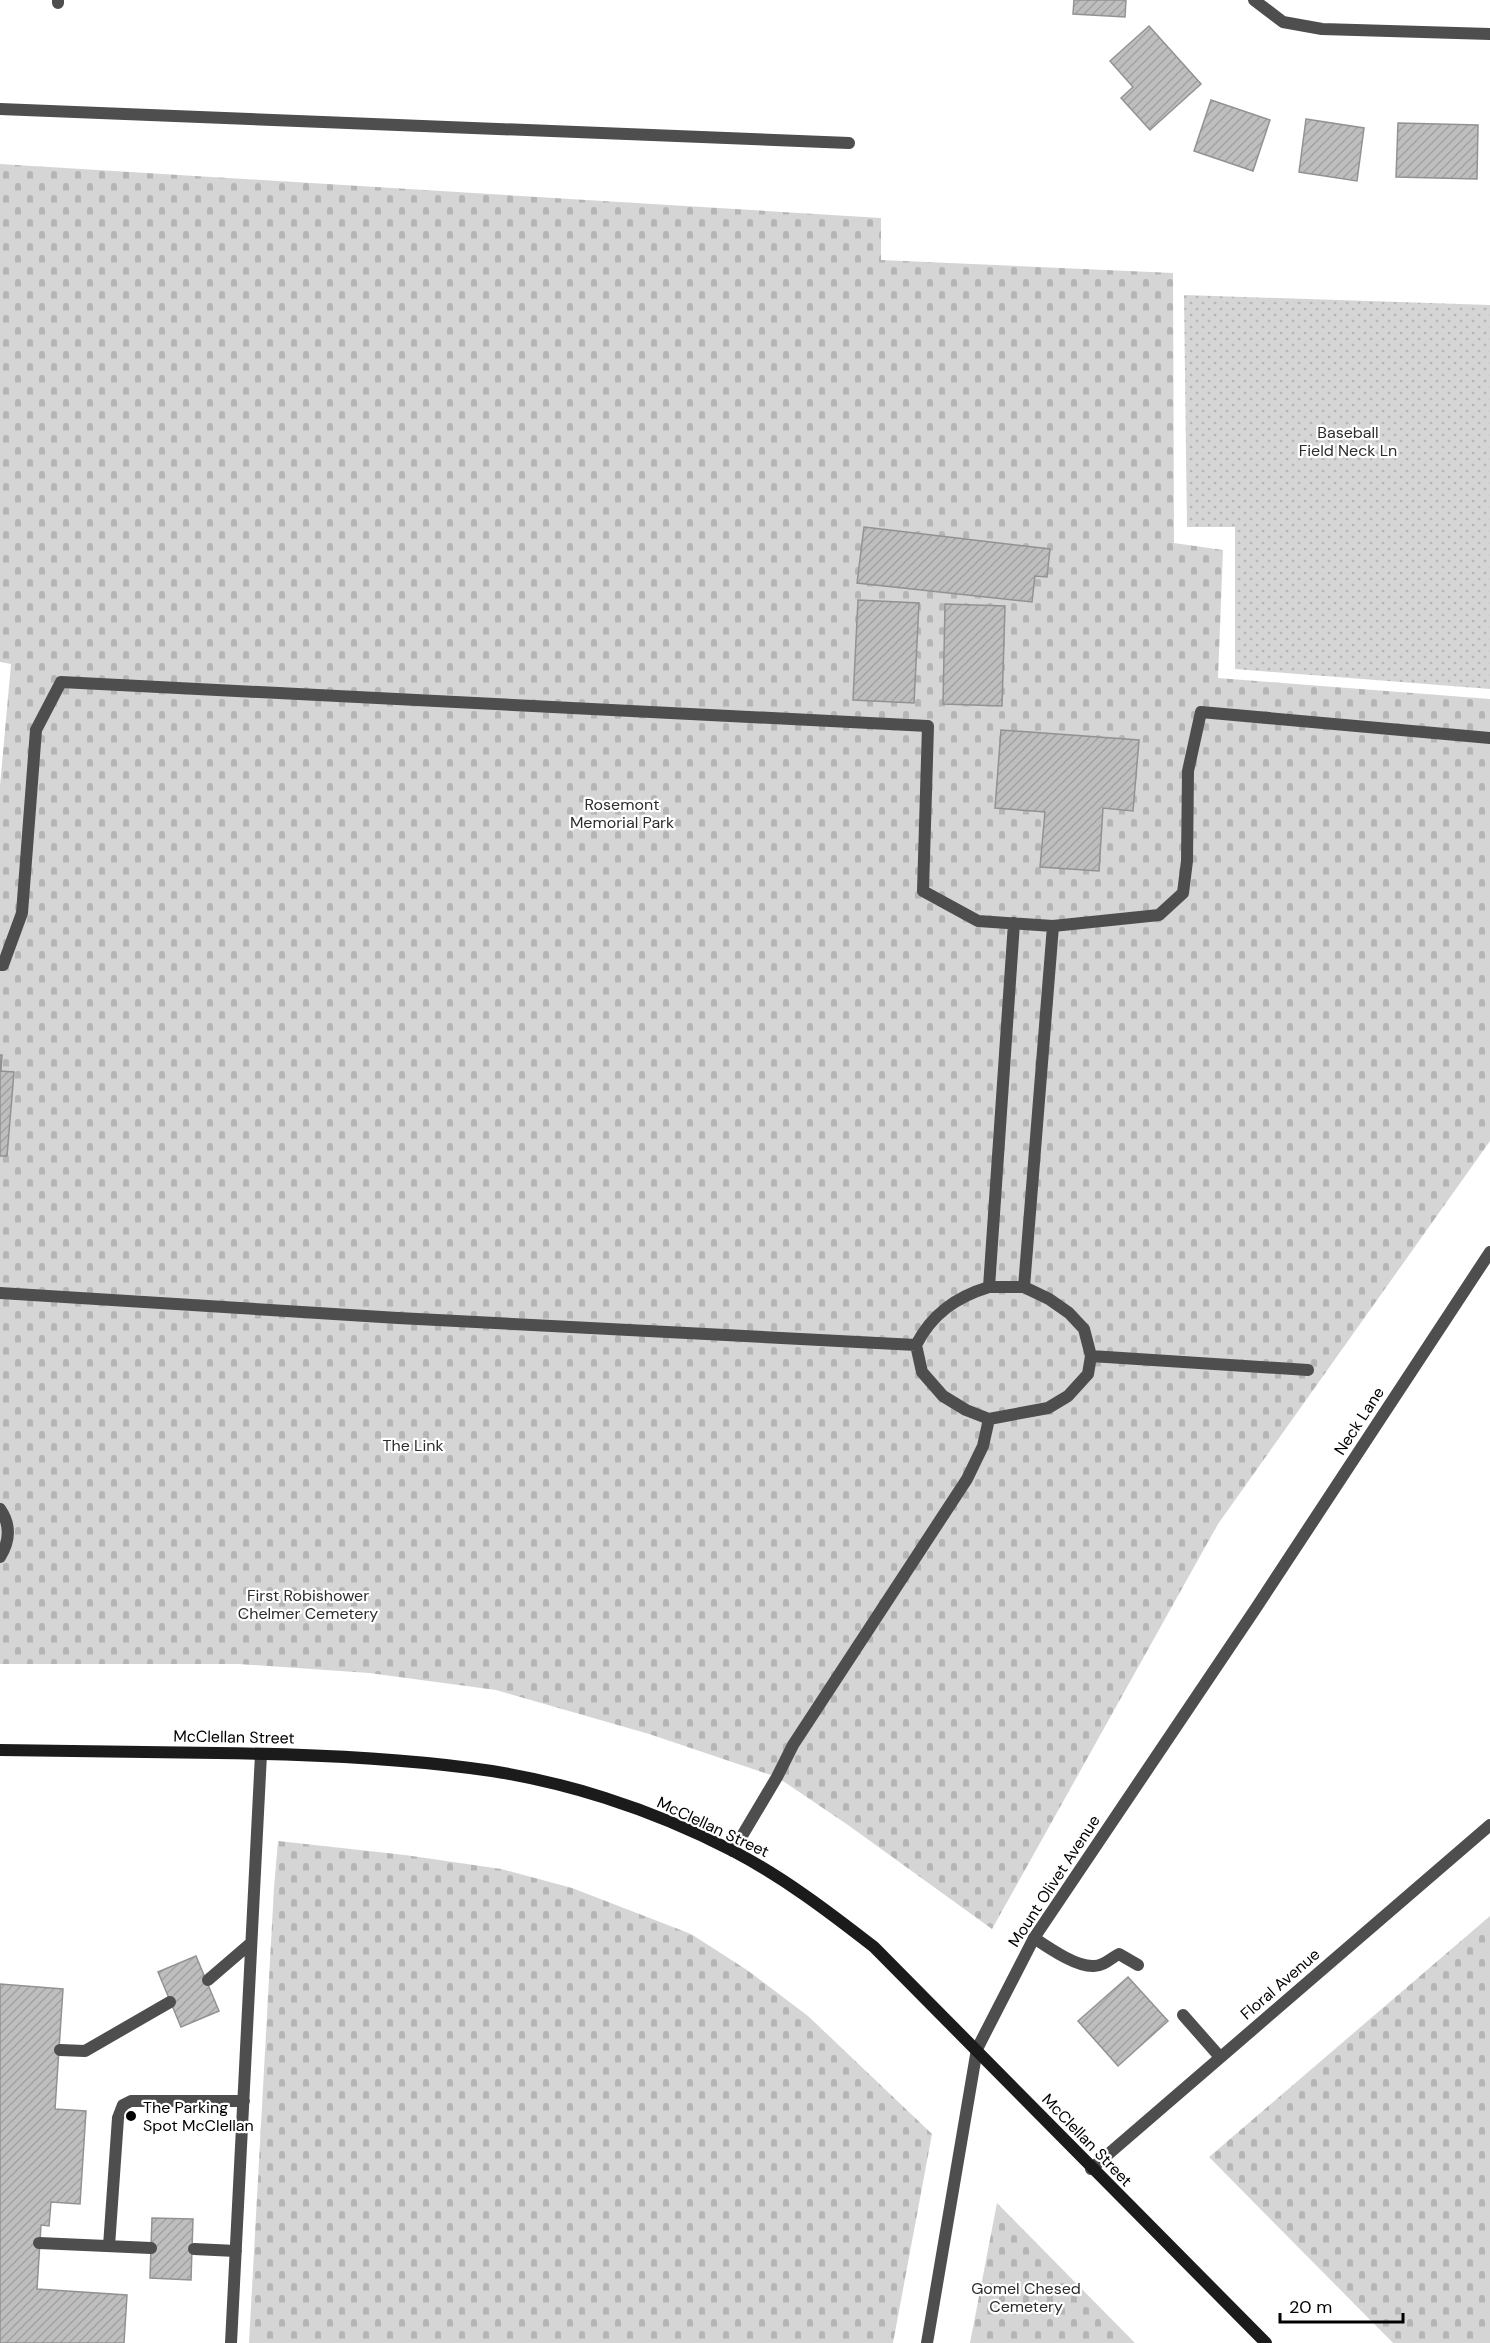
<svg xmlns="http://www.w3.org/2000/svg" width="1490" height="2343" viewBox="0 0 1490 2343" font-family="'DM Sans',sans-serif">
  <defs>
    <pattern id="grass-dots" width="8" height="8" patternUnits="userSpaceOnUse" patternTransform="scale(1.5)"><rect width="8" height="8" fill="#d5d5d5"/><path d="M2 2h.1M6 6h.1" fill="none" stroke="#b5b5b5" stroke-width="1.8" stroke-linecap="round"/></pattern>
    <pattern id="cemetery-stones" width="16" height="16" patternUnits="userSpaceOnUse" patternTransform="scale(1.5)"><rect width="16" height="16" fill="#d5d5d5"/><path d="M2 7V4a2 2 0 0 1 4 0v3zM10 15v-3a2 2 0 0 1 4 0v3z" fill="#b5b5b5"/></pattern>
    <pattern id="building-hatch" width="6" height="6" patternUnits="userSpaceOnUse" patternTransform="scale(1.5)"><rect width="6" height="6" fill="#bebebe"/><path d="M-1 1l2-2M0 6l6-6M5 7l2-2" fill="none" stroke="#a2a2a2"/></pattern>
  </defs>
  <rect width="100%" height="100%" fill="#fff"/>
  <path fill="url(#grass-dots)" d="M1184,295L1490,305V689L1235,669V527H1187Z"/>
  <path fill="url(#cemetery-stones)" d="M0,164L881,218V260L1173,273L1174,543L1223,550L1218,678L1490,699V1141L1218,1524L992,1929L848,1825L777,1777L649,1734L496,1690L369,1673L238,1664H0V786L11,664L0,662Z
    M278,1841L405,1855L501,1869L572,1888L691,1934L747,1970L808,2016L932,2134L893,2343H249L274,1888Z
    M1490,1916V2343H1393L1209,2157Z
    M997,2203L1135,2343H970Z"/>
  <path fill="url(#building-hatch)" stroke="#929292" stroke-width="1.5" d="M1074,0H1126L1125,17L1073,14Z
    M1149,26L1201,84L1150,130L1121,98L1133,87L1110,61Z
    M1211,100L1270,120L1253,171L1194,151Z
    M1306,119L1364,128L1357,181L1299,172Z
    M1398,123L1478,125L1477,179L1396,177Z
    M864,527L1050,549L1047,577L1035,576L1032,602L857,583Z
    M858,600L919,603L914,703L853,700Z
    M945,604L1005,606L1002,706L943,704Z
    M1001,730L1139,740L1133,811L1103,808L1099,871L1040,867L1045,812L995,808Z
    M0,1055H2L1,1071L14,1072L7,1156H0Z
    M196,1956L219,2011L181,2027L158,1972Z
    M1128,1977L1168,2021L1118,2066L1078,2021Z
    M0,1984L63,1989L55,2109L86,2111L80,2204L51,2202L49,2226L41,2225L37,2289L127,2295L124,2343H0Z
    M152,2218L193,2219L191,2280L150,2278Z"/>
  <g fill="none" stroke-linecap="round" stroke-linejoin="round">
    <path stroke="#4e4e4e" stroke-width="12" d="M58,3V0
      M0,109L849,143
      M0,965H3L22,913L36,730L61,682L928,726L923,891L978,921L1053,926
      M989,1287H1024L1049,1299L1069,1313L1084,1329L1091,1356L1088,1374L1068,1396L1048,1408L989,1419L966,1410L943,1396L922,1372L916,1345C932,1314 956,1297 989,1287Z
      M989,1287L1014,923
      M1024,1287L1053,926L1159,915L1183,893L1187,861L1188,771L1201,712L1490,738
      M0,1293L398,1318L916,1345
      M1091,1356L1308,1370
      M0,1509C11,1525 10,1541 0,1557
      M733,1851L777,1777L793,1745L967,1479L983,1446L989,1419
      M1034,1938C1049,1948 1076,1967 1094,1966C1104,1966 1111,1958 1119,1954L1138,1965
      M208,1980L251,1943
      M1183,2015L1220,2057
      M60,2050L85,2051L170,2002
      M39,2243L151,2248
      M109,2246L118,2118L123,2105L131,2101H244
      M194,2249L236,2251
      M231,2343L261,1754"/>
    <path stroke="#4e4e4e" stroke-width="12" d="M1254,0L1283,22L1322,29L1490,34
      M1091,2169L1490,1825
      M927,2343L977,2049L1034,1938L1256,1608L1490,1252"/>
    <path stroke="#1b1b1b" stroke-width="12" d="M0,1750C72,1751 145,1752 217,1753C301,1754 386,1757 470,1768C560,1779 652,1809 733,1851C783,1877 829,1912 874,1947L1266,2343"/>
  </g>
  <circle fill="#000" stroke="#fff" stroke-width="2" cx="131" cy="2116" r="6"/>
  <g text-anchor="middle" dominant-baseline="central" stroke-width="4.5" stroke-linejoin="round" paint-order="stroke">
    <g font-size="16" fill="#2c2c2c" stroke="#fff">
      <text x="1348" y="432">Baseball<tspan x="1348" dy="18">Field Neck Ln</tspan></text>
      <text x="622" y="804">Rosemont<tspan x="622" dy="18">Memorial Park</tspan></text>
      <text x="413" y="1445">The Link</text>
      <text x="308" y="1595">First Robishower<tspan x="308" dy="18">Chelmer Cemetery</tspan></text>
      <text x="1026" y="2288">Gomel Chesed<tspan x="1026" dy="18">Cemetery</tspan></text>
    </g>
    <g font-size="16" fill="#000" stroke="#fff">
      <text transform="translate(1359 1421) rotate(-57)">Neck Lane</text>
      <text transform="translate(234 1737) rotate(1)">McClellan Street</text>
      <text transform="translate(713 1827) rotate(25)">McClellan Street</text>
      <text transform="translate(1054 1881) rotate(-57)">Mount Olivet Avenue</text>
      <text transform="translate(1280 1984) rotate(-41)">Floral Avenue</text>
      <text transform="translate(1087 2140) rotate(46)">McClellan Street</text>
    </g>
    <g font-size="16" fill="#000" stroke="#fff" text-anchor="start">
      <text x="143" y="2107">The Parking<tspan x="143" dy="18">Spot McClellan</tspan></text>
    </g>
  </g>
  <path d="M1280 2313v9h123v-9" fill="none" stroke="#000000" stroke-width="3"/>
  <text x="1289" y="2313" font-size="18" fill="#000000" stroke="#ffffff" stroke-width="4.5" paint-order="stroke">20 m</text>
</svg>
